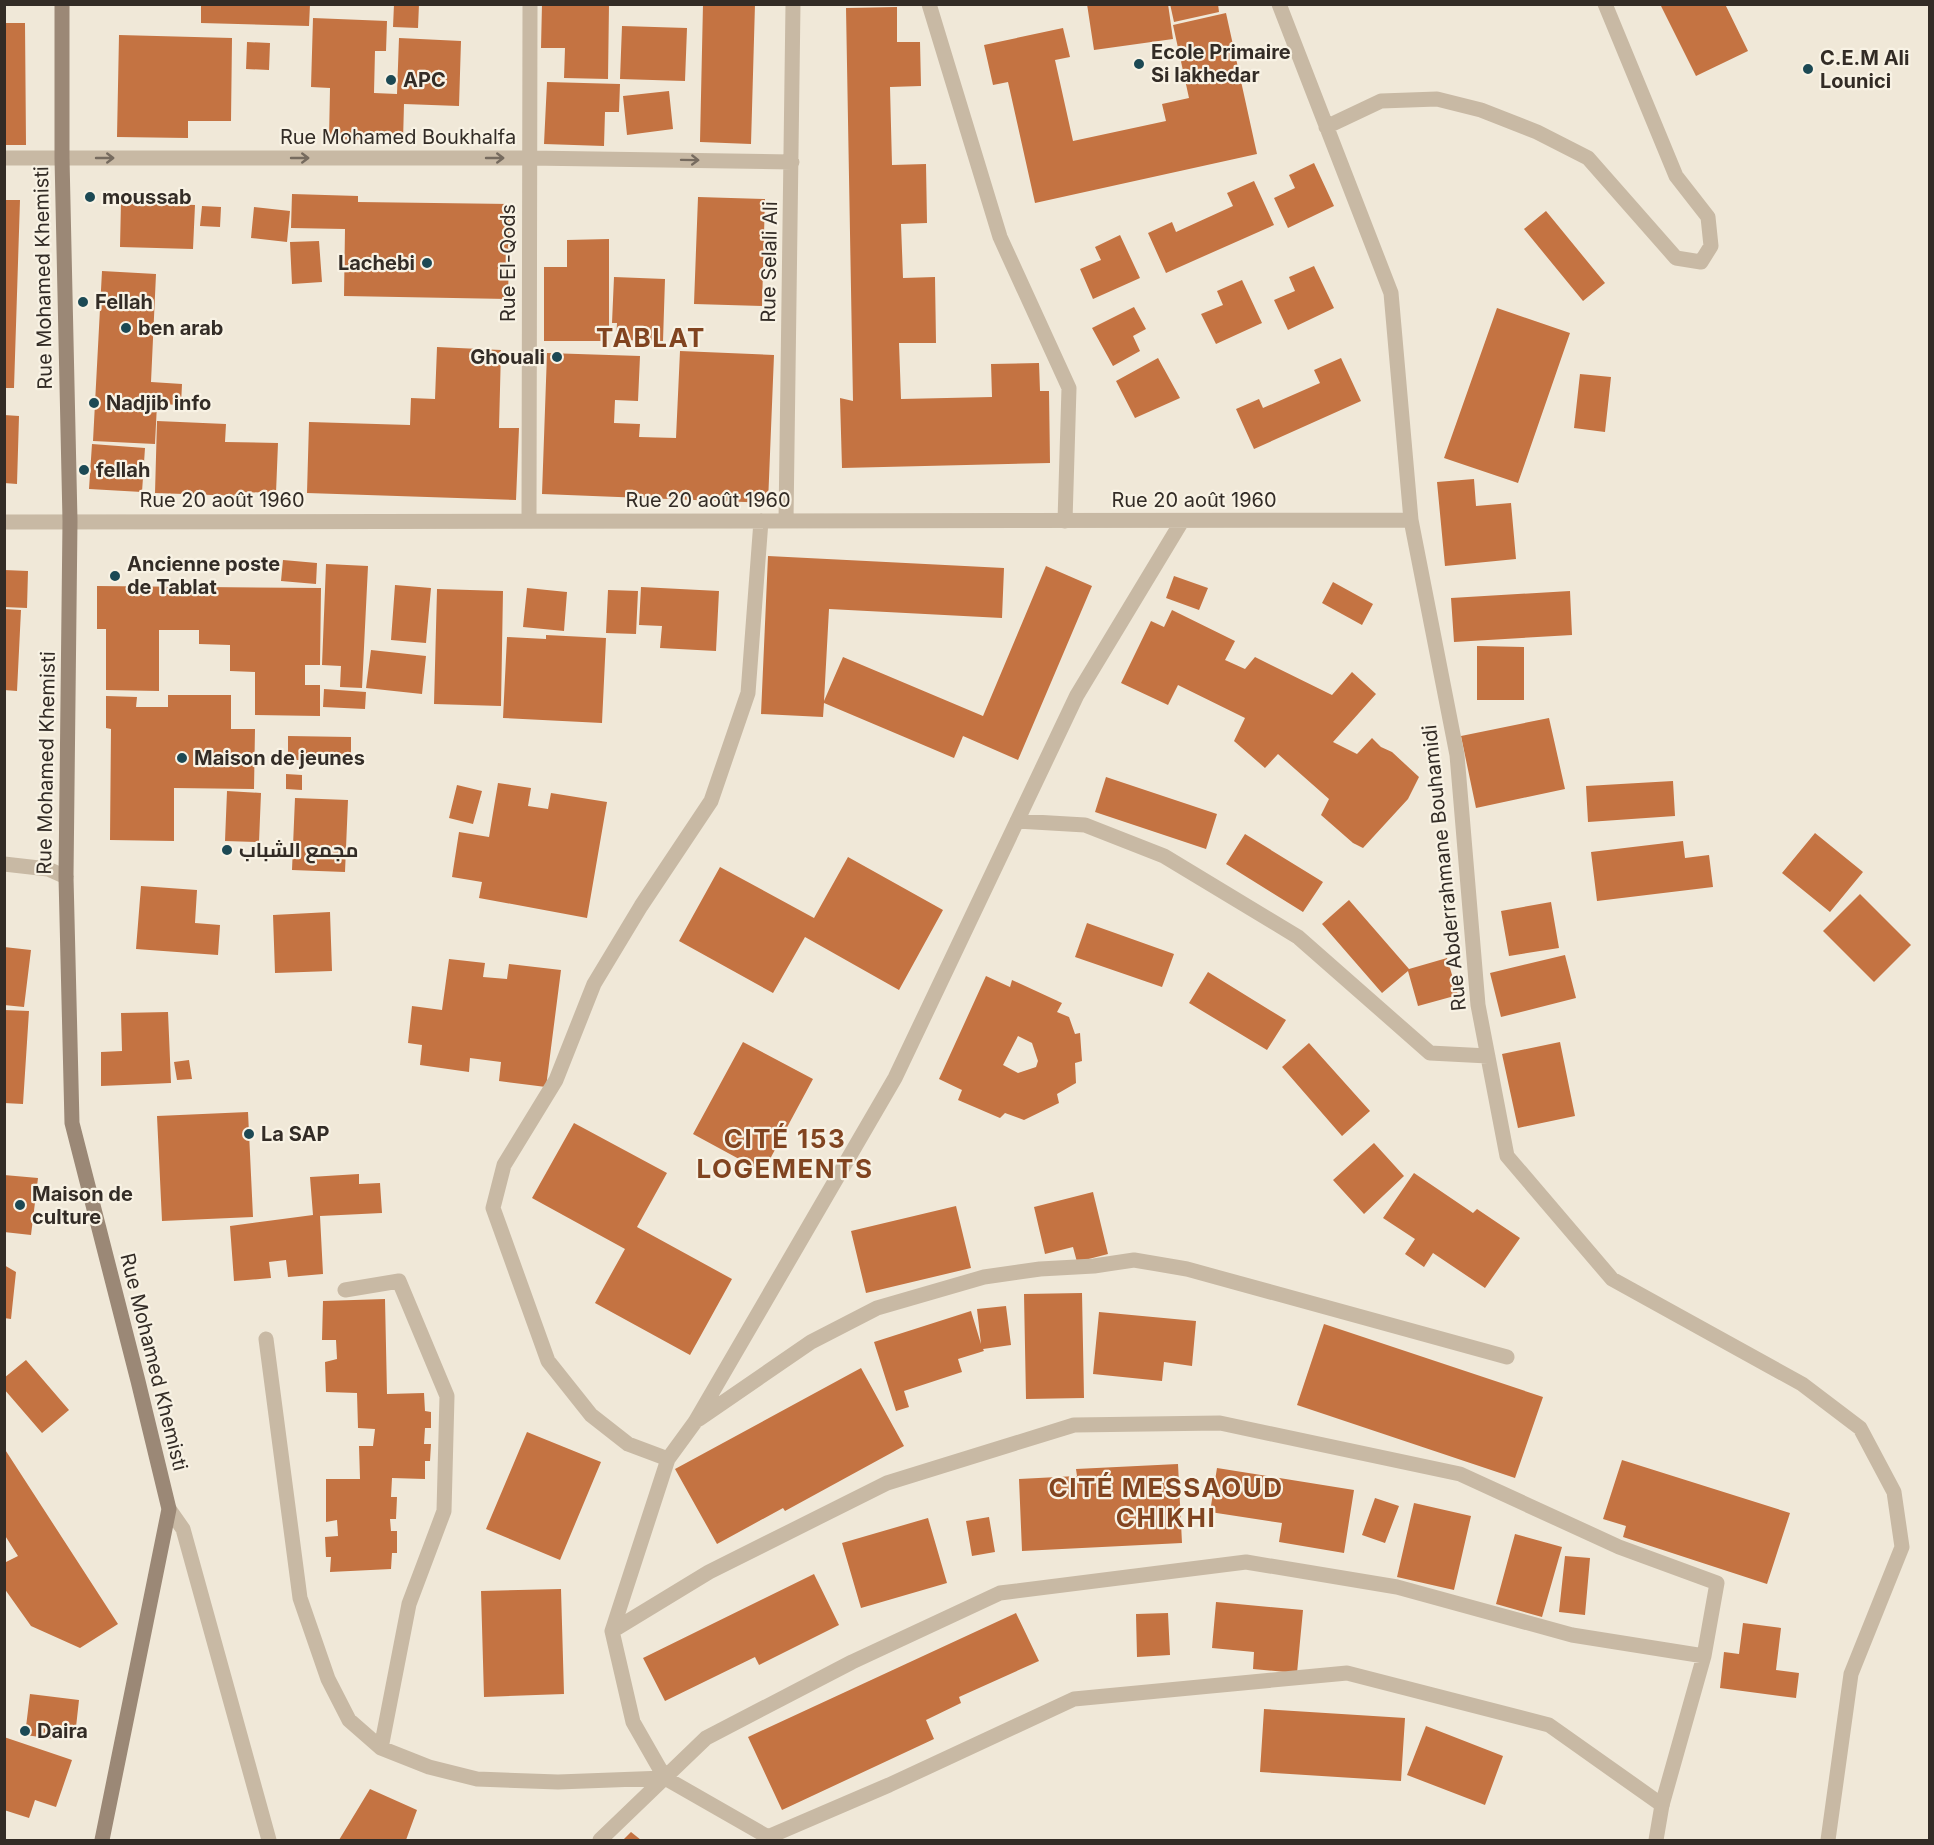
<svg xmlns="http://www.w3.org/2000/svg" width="1934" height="1845" viewBox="0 0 1934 1845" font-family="Inter,Cairo,sans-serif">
  <rect width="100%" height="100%" fill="#f0e8d8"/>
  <path fill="#c47342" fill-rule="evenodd" d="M201,4H310L309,26L201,23Z
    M394,4H419L418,28L393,27Z
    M542,4H609L608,79L564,78L565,48H541Z
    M703,4H755L751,144L700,142Z
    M1087,4H1168L1173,39L1094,50Z
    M1170,4H1218L1219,12L1174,22Z
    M1660,4H1725L1748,51L1696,76Z
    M897,7V42H920L921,86L890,87L892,165L926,164L927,223L901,224L903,278L935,277L936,343H899L901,399L992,397L991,364L1039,363L1040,391H1049L1050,463L842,468L840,398L853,401L846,8Z
    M1226,13L1257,154L1035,203L1008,82L993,85L984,45L1063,28L1070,57L1055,60L1073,141L1166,121L1162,104L1189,98L1173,25Z
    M313,18L387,21L386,51H375L374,93L397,94L399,38L461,41L459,106L404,104L403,141L329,139L330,88L311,87Z
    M4,23H25L26,145H4Z
    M622,26L687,28L685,81L620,79Z
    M119,35L232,38L231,121H188V138L117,137Z
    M247,42L270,43L269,70L246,69Z
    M547,82L620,84L619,112H605L604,146L544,144Z
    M669,91L673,129L627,135L623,96Z
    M1314,163L1334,206L1288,228L1274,198L1295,188L1289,175Z
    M1254,181L1274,225L1166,273L1148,233L1172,222L1176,232L1233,206L1227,193Z
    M292,194L358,196V202L510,204L508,299L344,296L345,229L291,228Z
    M698,197L765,199L762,306L694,304Z
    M4,200H20L14,388H4Z
    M121,202L195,205L193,249L120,247Z
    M202,206L221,207L220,227L200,226Z
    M254,207L290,211L287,242L251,238Z
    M1546,211L1605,283L1583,301L1524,229Z
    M1120,235L1140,278L1093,299L1080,269L1101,260L1095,247Z
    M609,239V341H544V267H567V240Z
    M319,241L322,282L292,284L290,242Z
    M1314,266L1334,308L1288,330L1274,300L1295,291L1289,277Z
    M102,271L156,274L151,382L182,384L181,405L157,404L155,444L93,441Z
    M614,277L665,279L663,341L616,340L617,323H612Z
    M1242,280L1262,323L1216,344L1201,314L1223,305L1217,291Z
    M1134,307L1146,329L1133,336L1140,351L1113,366L1092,328Z
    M1497,308L1570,333L1518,483L1444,458Z
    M437,347L501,350L499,428H519L516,500L307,493L309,422L410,425L411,398L435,399Z
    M680,351L774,355L768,503L542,494L547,353L640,356L638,401L615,400L614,423L640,424L639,437L676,438Z
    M1158,358L1180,398L1135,418L1116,381Z
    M1341,358L1361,401L1254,449L1236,409L1259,399L1263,408L1320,383L1314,370Z
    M1580,374L1611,377L1605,432L1574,428Z
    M4,415L19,416L17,484L4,483Z
    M157,421L226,424L225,442L278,443L276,493L241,492V496L155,493Z
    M92,444L145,448L142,492L89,489Z
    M1474,479L1476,506L1511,503L1516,559L1445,566L1437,482Z
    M768,556L1004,568L1002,618L829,609L824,701L843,657L983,716L1046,566L1092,586L1018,760L963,736L954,758L824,703L823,717L761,714Z
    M283,560L317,563L316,584L281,581Z
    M326,564L368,566L362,688L340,687L341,666L322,665Z
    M4,570L28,571L27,608L4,607Z
    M1174,576L1208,588L1199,610L1166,598Z
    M1333,582L1373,604L1362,625L1322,603Z
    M395,585L431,588L426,643L391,640Z
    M97,586L321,588L320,665H305V685H320V716L255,715V672L230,671V645L199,644V630H159V691L106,690V629H97Z
    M641,587L719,591L716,651L660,648L662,626L639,625Z
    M527,588L567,592L564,631L523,627Z
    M437,589L503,591L501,706L434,704Z
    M608,590L638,591L636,634L606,633Z
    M1570,591L1572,635L1454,642L1451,598Z
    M4,609L21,610L17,691L4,690Z
    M1172,610L1235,641L1225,660L1245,669L1255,657L1332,695L1352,672L1376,694L1333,742L1357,754L1372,738L1381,747L1392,752L1419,777L1408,799L1363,848L1353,843L1321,815L1329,799L1278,754L1265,768L1234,741L1245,718L1178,685L1168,705L1121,683L1151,621L1164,627Z
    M546,635L606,638L602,723L503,718L507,637L546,639Z
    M1477,646L1524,647V700H1477Z
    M371,650L426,656L422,694L366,688Z
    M324,689L366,692L365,709L323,707Z
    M168,695H231V729H255L254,789L174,788V841L110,840L111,729L106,728V696L137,697L136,707H168Z
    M1549,718L1565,789L1476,808L1461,736Z
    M288,736L351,737V760H288Z
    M286,774L302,775V790L286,789Z
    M1106,777L1217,814L1206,849L1095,812Z
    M1673,781L1675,816L1588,822L1586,786Z
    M498,783L531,788L528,806L548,809L551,793L607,802L587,918L479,898L482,882L452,877L459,832L489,837Z
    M457,785L482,791L473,824L449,818Z
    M227,791L261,793L259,842L225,841Z
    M295,798L348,800L345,872L292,870Z
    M1815,833L1863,872L1830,912L1782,873Z
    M1245,834L1323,882L1303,912L1226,864Z
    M1683,841L1685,858L1709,855L1713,887L1597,901L1591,852Z
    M848,857L943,910L899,990L805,937L773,993L679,941L720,867L814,918Z
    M141,886L197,890L195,923L220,925L218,955L136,949Z
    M1860,894L1911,945L1874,982L1823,931Z
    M1349,900L1409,969L1447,958L1458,995L1418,1006L1408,971L1382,993L1322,924Z
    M1551,902L1559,948L1509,956L1501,911Z
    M330,912L332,971L275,973L273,915Z
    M1087,923L1174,954L1162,987L1075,957Z
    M4,947L31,950L24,1007L4,1005Z
    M1565,955L1576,998L1501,1017L1490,973Z
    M449,959L485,963L483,977L507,979L509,964L561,970L546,1087L499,1081L501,1062L470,1058L469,1072L420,1065L422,1045L408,1043L412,1006L442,1010Z
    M1208,972L1286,1020L1267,1050L1189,1003Z
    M986,976L1010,987L1012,980L1062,1003L1057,1012L1069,1017L1075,1034L1080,1033L1082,1061L1075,1063L1076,1083L1057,1094L1059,1103L1024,1120L1005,1113L1000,1118L958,1100L962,1090L939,1079ZM1018,1036L1032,1043L1038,1061L1036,1067L1018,1073L1003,1065Z
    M4,1010L29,1011L23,1104L4,1103Z
    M168,1012L171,1083L101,1086V1052L122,1051L121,1013Z
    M743,1042L813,1079L763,1172L693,1134Z
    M1560,1042L1575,1116L1518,1128L1502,1054Z
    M1309,1043L1370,1111L1342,1136L1282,1067Z
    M189,1060L192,1079L177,1080L174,1062Z
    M248,1112L253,1217L162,1221L157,1116Z
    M574,1123L667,1173L637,1227L732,1279L690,1355L595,1303L625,1249L532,1198Z
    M1374,1143L1404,1176L1364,1214L1333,1180Z
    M1414,1173L1473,1213L1477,1209L1520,1238L1485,1288L1433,1253L1424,1267L1405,1254L1415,1239L1383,1218Z
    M359,1174V1184L380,1183L382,1213L320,1216L323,1274L288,1277L286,1260L269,1262L271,1278L234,1281L230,1226L313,1215L310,1177Z
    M4,1175L38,1178L31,1235L4,1232Z
    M1093,1192L1108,1254L1077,1262L1073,1247L1045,1254L1034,1207Z
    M956,1206L971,1268L866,1293L851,1231Z
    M4,1265L16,1272L11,1319L4,1318Z
    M1082,1293L1084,1398L1026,1399L1024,1294Z
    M385,1299L387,1394L424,1393L425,1411L431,1412V1428H425L424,1444H431L430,1461H425V1479L392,1478L391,1497H397L396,1519H390L391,1531H397V1553H392L391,1569L330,1572L331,1557H326L325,1537L338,1536L337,1520L326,1522V1479H360L359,1446H373L375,1429L358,1428L357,1393L326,1392L325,1362L337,1359L336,1340H322L323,1301Z
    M1006,1306L1011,1345L983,1349L984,1351L958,1359L962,1372L904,1391L909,1407L896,1411L874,1342L971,1311L981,1344L977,1309Z
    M1099,1312L1196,1321L1192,1366L1164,1362L1162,1381L1093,1374Z
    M1324,1324L1543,1397L1515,1478L1297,1405Z
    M26,1360L69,1410L42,1433L4,1389V1378Z
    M861,1368L904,1446L785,1511L783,1508L717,1544L675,1469Z
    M527,1432L601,1462L560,1560L486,1529Z
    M4,1448L118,1624L80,1648L31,1626L4,1588V1563L18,1556L4,1534Z
    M1622,1460L1790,1513L1767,1584L1623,1537L1626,1526L1603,1519Z
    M1178,1464L1182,1543L1022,1551L1019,1479L1077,1476L1076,1469Z
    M1217,1468L1354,1490L1344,1553L1279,1542L1282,1523L1210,1512Z
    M1375,1498L1399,1506L1385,1543L1362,1535Z
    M1414,1503L1471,1516L1454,1590L1397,1577Z
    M989,1517L995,1552L972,1556L966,1521Z
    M928,1518L947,1583L861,1608L842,1543Z
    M1515,1534L1562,1547L1542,1617L1496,1604Z
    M1565,1556L1590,1558L1585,1615L1559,1612Z
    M814,1574L839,1625L759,1665L755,1657L665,1701L643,1658Z
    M561,1589L564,1694L484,1697L481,1591Z
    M1216,1602L1303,1610L1297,1673L1253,1669L1254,1652L1212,1648Z
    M1016,1613L1039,1661L959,1697L961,1703L926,1720L934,1739L782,1810L748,1737Z
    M1168,1613L1170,1655L1137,1657L1136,1614Z
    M1743,1623L1781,1628L1776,1670L1799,1673L1796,1698L1720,1688L1724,1652L1739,1654Z
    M30,1694L79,1700L76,1727L56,1725L55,1739L25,1735Z
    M1264,1709L1405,1718L1401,1781L1260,1772Z
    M1426,1726L1503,1756L1485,1805L1407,1775Z
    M4,1737L72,1760L56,1807L35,1800L29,1818L4,1810Z
    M370,1789L417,1810L406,1840H339Z
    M631,1832L641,1840H623Z"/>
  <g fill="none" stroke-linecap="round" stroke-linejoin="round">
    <path stroke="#c8b9a4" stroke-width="15" d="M1656,1840L1662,1805"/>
    <path stroke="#c8b9a4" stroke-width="15" d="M929,4L1000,237L1069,388L1065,521
      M1279,4L1391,293L1411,520L1457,755L1478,1005L1507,1156L1612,1279L1802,1384L1860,1428L1894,1492L1902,1547L1851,1674L1828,1840
      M1326,127L1381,101L1437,99L1481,110L1537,132L1588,158L1676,258L1701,262L1711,246L1708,217L1676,176L1605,4
      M4,158H529L792,162
      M529,521L530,4
      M786,521L793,4
      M4,522L1411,520
      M1017,821L1085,825L1164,856L1298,937L1430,1053L1488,1056
      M4,864L48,869L66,877
      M345,1290L399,1281L447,1396L444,1511L409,1604L381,1748
      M266,1339L300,1598L328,1679L349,1720L381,1748L429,1767L477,1779L558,1782L665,1778
      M699,1419L811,1342L877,1308L984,1277L1040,1269L1094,1266L1134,1260L1187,1269L1507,1357
      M668,1459L628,1444L591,1415L548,1361L493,1208L504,1165L556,1080L594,984L641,906L711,801L748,693L761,521
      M169,1509L183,1529L269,1840
      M612,1631L633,1722L665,1778L768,1837L889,1785L1074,1699L1347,1673L1549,1725L1662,1805L1704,1656
      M600,1840L706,1738L852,1662L1000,1593L1246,1562L1397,1587L1572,1635L1704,1656L1717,1583L1619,1547L1460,1474L1220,1423L1074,1425L887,1483L709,1572L612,1631L668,1459L695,1422L895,1078L1077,695L1182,521"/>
    <path stroke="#9b8876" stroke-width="15" d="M62,4V158L70,521L66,877L72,1123L138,1381L169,1509L102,1840"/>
  </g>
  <defs><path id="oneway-shaft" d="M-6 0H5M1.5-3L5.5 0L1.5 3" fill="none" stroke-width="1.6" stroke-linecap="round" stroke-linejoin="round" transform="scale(1.5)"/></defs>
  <g stroke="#766b5f">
    <use href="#oneway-shaft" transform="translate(105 158)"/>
    <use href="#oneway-shaft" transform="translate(300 158)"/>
    <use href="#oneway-shaft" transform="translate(495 158)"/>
    <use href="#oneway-shaft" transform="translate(690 160) rotate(1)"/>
  </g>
  <g fill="#1c4954" stroke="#f8f2e4" stroke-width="2">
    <circle cx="1139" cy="64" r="6"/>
    <circle cx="1808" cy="69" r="6"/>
    <circle cx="391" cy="80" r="6"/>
    <circle cx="90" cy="197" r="6"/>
    <circle cx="427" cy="263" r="6"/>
    <circle cx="83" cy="302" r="6"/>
    <circle cx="126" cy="328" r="6"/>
    <circle cx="557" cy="357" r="6"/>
    <circle cx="94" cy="403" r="6"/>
    <circle cx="84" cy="470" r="6"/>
    <circle cx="115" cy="576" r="6"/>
    <circle cx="182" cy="758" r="6"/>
    <circle cx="227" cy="850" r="6"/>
    <circle cx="249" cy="1134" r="6"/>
    <circle cx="20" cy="1205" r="6"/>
    <circle cx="25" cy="1731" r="6"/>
  </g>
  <g text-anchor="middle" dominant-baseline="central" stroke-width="4.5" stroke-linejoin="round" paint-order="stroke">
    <g font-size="20" font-weight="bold" fill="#332c26" stroke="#f8f2e4" text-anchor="start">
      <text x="1151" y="52">Ecole Primaire<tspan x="1151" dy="23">Si lakhedar</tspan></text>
      <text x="1820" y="58">C.E.M Ali<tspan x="1820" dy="23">Lounici</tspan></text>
      <text x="403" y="80">APC</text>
      <text x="102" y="197">moussab</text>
      <text x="415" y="263" text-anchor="end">Lachebi</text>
      <text x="95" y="302">Fellah</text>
      <text x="138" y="328">ben arab</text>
      <text x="545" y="357" text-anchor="end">Ghouali</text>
      <text x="106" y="403">Nadjib info</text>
      <text x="96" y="470">fellah</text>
      <text x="127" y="564">Ancienne poste<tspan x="127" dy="23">de Tablat</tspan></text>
      <text x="194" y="758">Maison de jeunes</text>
      <text x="239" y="850">مجمع الشباب</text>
      <text x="261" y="1134">La SAP</text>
      <text x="32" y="1194">Maison de<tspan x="32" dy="23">culture</tspan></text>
      <text x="37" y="1731">Daira</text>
    </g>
    <g font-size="20" fill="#332c26" stroke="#f8f2e4">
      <text x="398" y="137">Rue Mohamed Boukhalfa</text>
      <text transform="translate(769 262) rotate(-89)">Rue Selali Ali</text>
      <text transform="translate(508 263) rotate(-90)">Rue El-Qods</text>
      <text transform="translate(43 278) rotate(-91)">Rue Mohamed Khemisti</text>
      <text x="222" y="500">Rue 20 août 1960</text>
      <text x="708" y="500">Rue 20 août 1960</text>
      <text x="1194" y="500">Rue 20 août 1960</text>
      <text transform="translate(46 763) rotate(-89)">Rue Mohamed Khemisti</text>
      <text transform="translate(1444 868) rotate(-96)">Rue Abderrahmane Bouhamidi</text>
      <text transform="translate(154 1362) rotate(76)">Rue Mohamed Khemisti</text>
    </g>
    <g font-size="26" font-weight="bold" letter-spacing="1.5" fill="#814420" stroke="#f8f2e4">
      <text x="651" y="337">TABLAT</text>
      <text x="785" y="1138">CITÉ 153<tspan x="785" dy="30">LOGEMENTS</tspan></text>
      <text x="1166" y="1487">CITÉ MESSAOUD<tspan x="1166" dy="30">CHIKHI</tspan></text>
    </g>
  </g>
  <rect width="1934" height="1845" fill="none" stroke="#332c26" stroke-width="12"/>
</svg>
